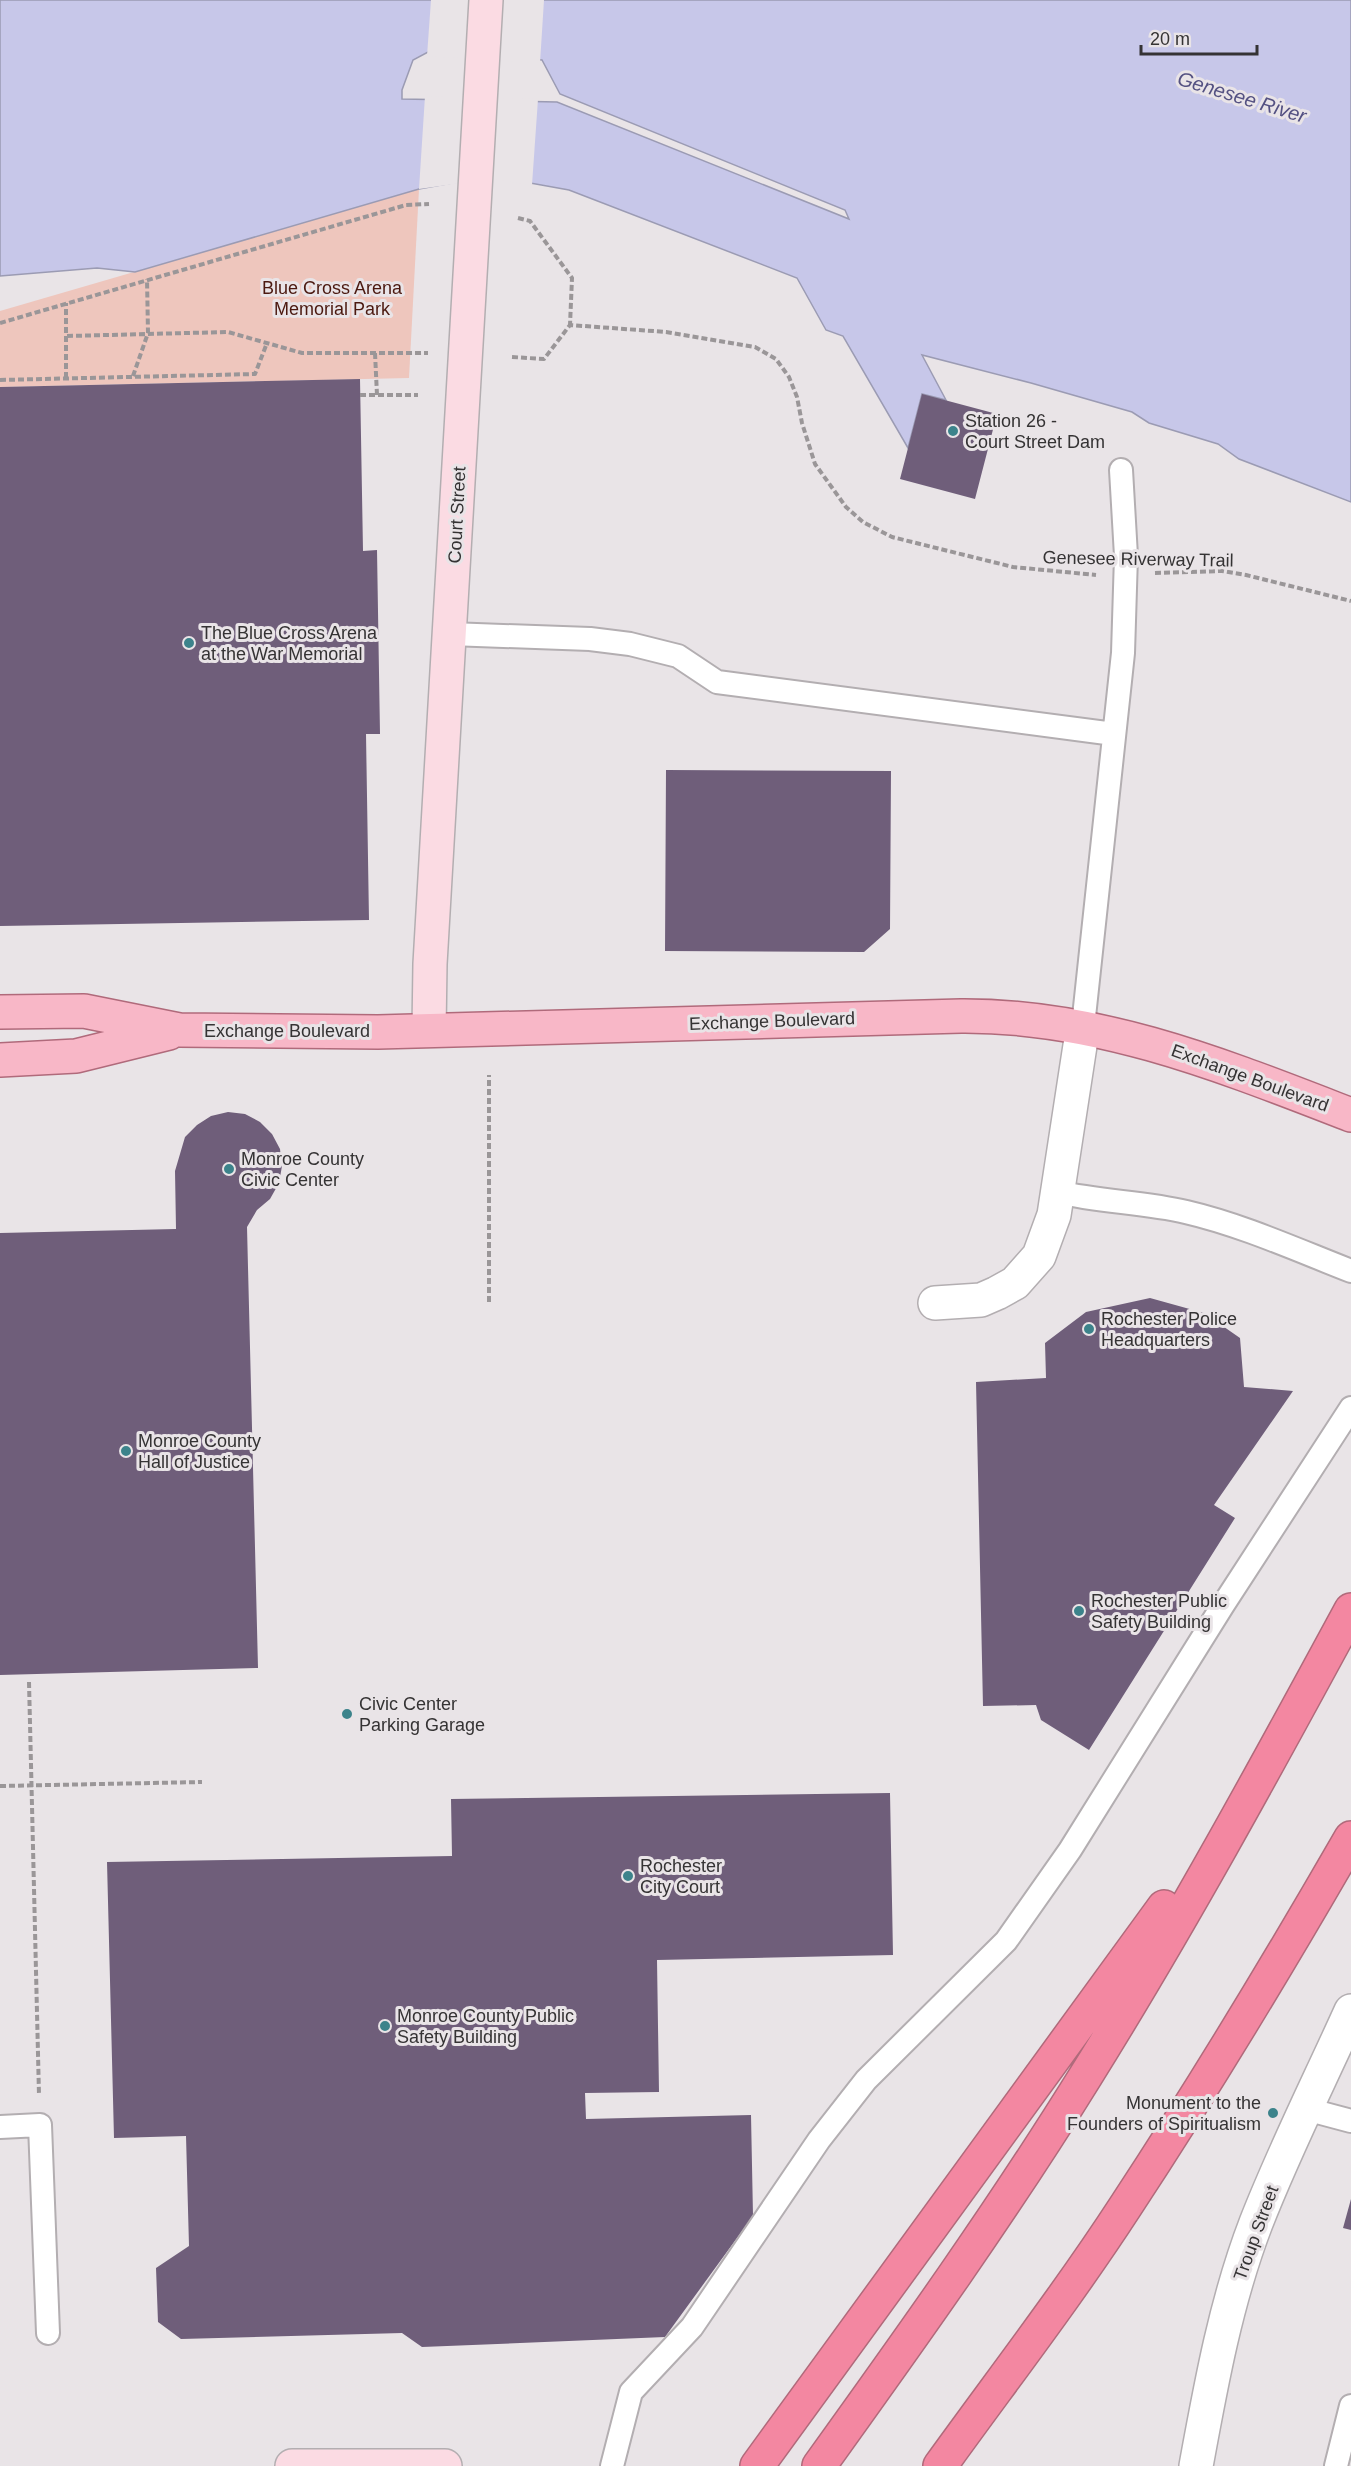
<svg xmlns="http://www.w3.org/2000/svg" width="1351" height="2466" viewBox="0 0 1351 2466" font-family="Arial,sans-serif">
  <rect width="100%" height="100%" fill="#e9e4e7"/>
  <path fill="#eec6bd" d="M419,189L409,378L0,387V311Z"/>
  <path fill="#c7c7e9" stroke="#9b9bb3" stroke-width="1.5" fill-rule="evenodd" d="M0,0H1351V502L1239,459L1218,444L1149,423L1132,412L1031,383L922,355L946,400L922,394L908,448L843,336L826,330L797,278L569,190L491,176L419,189L135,272L97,268L0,276ZM428,52L542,60L560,94L845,210L849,219L557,102L402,99V90L413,60Z"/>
  <path fill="#e9e4e7" d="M431,0H544L540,63L427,56Z
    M425,96L538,99L532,185L490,179L419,189Z"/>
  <path fill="#6f5e7a" d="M360,379L363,551L377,550L380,734H366L369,920L0,926V387Z
    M922,394L997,414L975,499L900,479Z
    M666,770L891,771L890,929L864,952L665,951Z
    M228,1112L245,1114L260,1122L272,1134L280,1149L282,1166L279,1183L270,1199L257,1210L247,1227L258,1668L0,1675V1233L176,1229L175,1171L185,1137L197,1125L211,1116Z
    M1150,1298L1204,1313L1240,1338L1244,1387L1293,1391L1214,1505L1235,1518L1089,1750L1041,1720L1036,1705L983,1706L976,1382L1046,1378L1045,1343L1086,1312Z
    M890,1793L893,1955L657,1960L659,2092L585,2093L586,2119L751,2115L753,2216L665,2337L422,2347L402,2333L181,2339L158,2322L156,2268L189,2246L186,2136L114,2138L107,1862L452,1856L451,1799Z
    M1351,2199V2230L1343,2228Z"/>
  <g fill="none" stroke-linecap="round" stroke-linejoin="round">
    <g stroke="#b3aeb1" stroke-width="26">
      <path id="lane" d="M450,634L590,639L630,644L678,656L717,682L1114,734
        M1083,1026L1123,653L1126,556L1121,470
        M1058,1192C1100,1202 1144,1202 1186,1212C1242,1225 1297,1250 1351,1271
        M1306,2109L1351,2121
        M0,2127L40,2125L48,2333
        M612,2466L631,2392L692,2327L819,2140L866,2080L1006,1941L1070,1850L1223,1605L1351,1408
        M1336,2466L1351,2406"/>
    </g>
    <g stroke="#b3aeb1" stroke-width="36">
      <path id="street" d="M935,1303L981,1300L997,1293L1015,1283L1039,1256L1054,1215L1083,1026
        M1196,2466C1211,2384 1226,2301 1256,2223C1284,2151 1319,2082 1351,2011"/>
    </g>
    <g stroke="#b3aeb1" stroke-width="36">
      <path id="secondary" d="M429,1030L430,964L486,0
        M292,2466H445"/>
    </g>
    <g stroke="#b06a7b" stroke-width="36">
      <path id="primary" d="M0,1012L84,1011L179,1030L378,1032L961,1016C1099,1015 1224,1066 1351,1115
        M0,1060L76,1056L169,1033"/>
    </g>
    <g stroke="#b06a7b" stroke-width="36">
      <path id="highway" d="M757,2466L1164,1907
        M819,2466C911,2338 1002,2211 1085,2077C1180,1925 1266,1767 1351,1610
        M940,2466C1002,2380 1067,2296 1125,2207C1204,2087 1279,1963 1351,1838"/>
    </g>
    <path stroke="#9a9698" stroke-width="4" stroke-dasharray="6 3" stroke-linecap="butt" d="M518,218L530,221L572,278L570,325
      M0,323L406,205L429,204
      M67,336L228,332L302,353H428
      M375,353L377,395
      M512,357L544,359L570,325L666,332L755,347L776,359L789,377L797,397L802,423L815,464L846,507L863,522L892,537L1013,567L1096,575
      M133,376L148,333L147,279
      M66,378V303
      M0,380L255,374L267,343
      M360,395H418
      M1155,573L1222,571L1246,575L1351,601
      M489,1302V1075
      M29,1682L39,2095
      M0,1786L202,1782"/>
    <use href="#lane" stroke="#fff" stroke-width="22"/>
    <use href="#street" stroke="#fff" stroke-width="33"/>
    <use href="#secondary" stroke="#fbdbe3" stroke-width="33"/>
    <use href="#primary" stroke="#f8b7c7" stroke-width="33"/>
    <use href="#highway" stroke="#f387a1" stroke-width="33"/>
  </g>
  <g fill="#3c838b" stroke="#e9e4e7" stroke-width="2">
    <circle cx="953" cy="431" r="6"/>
    <circle cx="189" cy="643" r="6"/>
    <circle cx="229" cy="1169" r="6"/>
    <circle cx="1089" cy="1329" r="6"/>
    <circle cx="126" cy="1451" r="6"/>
    <circle cx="1079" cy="1611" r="6"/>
    <circle cx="347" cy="1714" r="6"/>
    <circle cx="628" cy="1876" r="6"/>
    <circle cx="385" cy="2026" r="6"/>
    <circle cx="1273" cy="2113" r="6"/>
  </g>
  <g text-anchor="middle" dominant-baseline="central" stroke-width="6" stroke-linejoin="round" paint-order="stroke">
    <g font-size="18" fill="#4b1910" stroke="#e9e4e7">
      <text x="332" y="288">Blue Cross Arena<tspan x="332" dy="21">Memorial Park</tspan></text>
    </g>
    <g font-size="18" fill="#353334" stroke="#e9e4e7" text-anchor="start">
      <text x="965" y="421">Station 26 -<tspan x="965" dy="21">Court Street Dam</tspan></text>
      <text x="201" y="633">The Blue Cross Arena<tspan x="201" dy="21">at the War Memorial</tspan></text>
      <text x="241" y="1159">Monroe County<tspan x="241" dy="21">Civic Center</tspan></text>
      <text x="1101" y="1319">Rochester Police<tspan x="1101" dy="21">Headquarters</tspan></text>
      <text x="138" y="1441">Monroe County<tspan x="138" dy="21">Hall of Justice</tspan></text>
      <text x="1091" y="1601">Rochester Public<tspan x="1091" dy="21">Safety Building</tspan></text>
      <text x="359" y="1704">Civic Center<tspan x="359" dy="21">Parking Garage</tspan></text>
      <text x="640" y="1866">Rochester<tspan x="640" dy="21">City Court</tspan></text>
      <text x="397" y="2016">Monroe County Public<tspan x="397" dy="21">Safety Building</tspan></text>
      <text x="1261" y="2103" text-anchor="end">Monument to the<tspan x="1261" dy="21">Founders of Spiritualism</tspan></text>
    </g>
    <g font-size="18" fill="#353334" stroke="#e9e4e7">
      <text transform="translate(457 515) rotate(-87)">Court Street</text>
      <text transform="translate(1138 559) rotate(1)">Genesee Riverway Trail</text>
      <text transform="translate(772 1021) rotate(-2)">Exchange Boulevard</text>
      <text x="287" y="1031">Exchange Boulevard</text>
      <text transform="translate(1250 1078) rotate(20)">Exchange Boulevard</text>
      <text transform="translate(1256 2233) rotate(-70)">Troup Street</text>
    </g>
    <g font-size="20" font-style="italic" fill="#545182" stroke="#e9e4e7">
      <text transform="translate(1242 97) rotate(17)">Genesee River</text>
    </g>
  </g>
  <path d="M1141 45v9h116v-9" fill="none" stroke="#353334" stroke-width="3"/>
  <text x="1150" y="45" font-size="18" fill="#353334" stroke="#e9e4e7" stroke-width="4.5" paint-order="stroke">20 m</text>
</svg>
